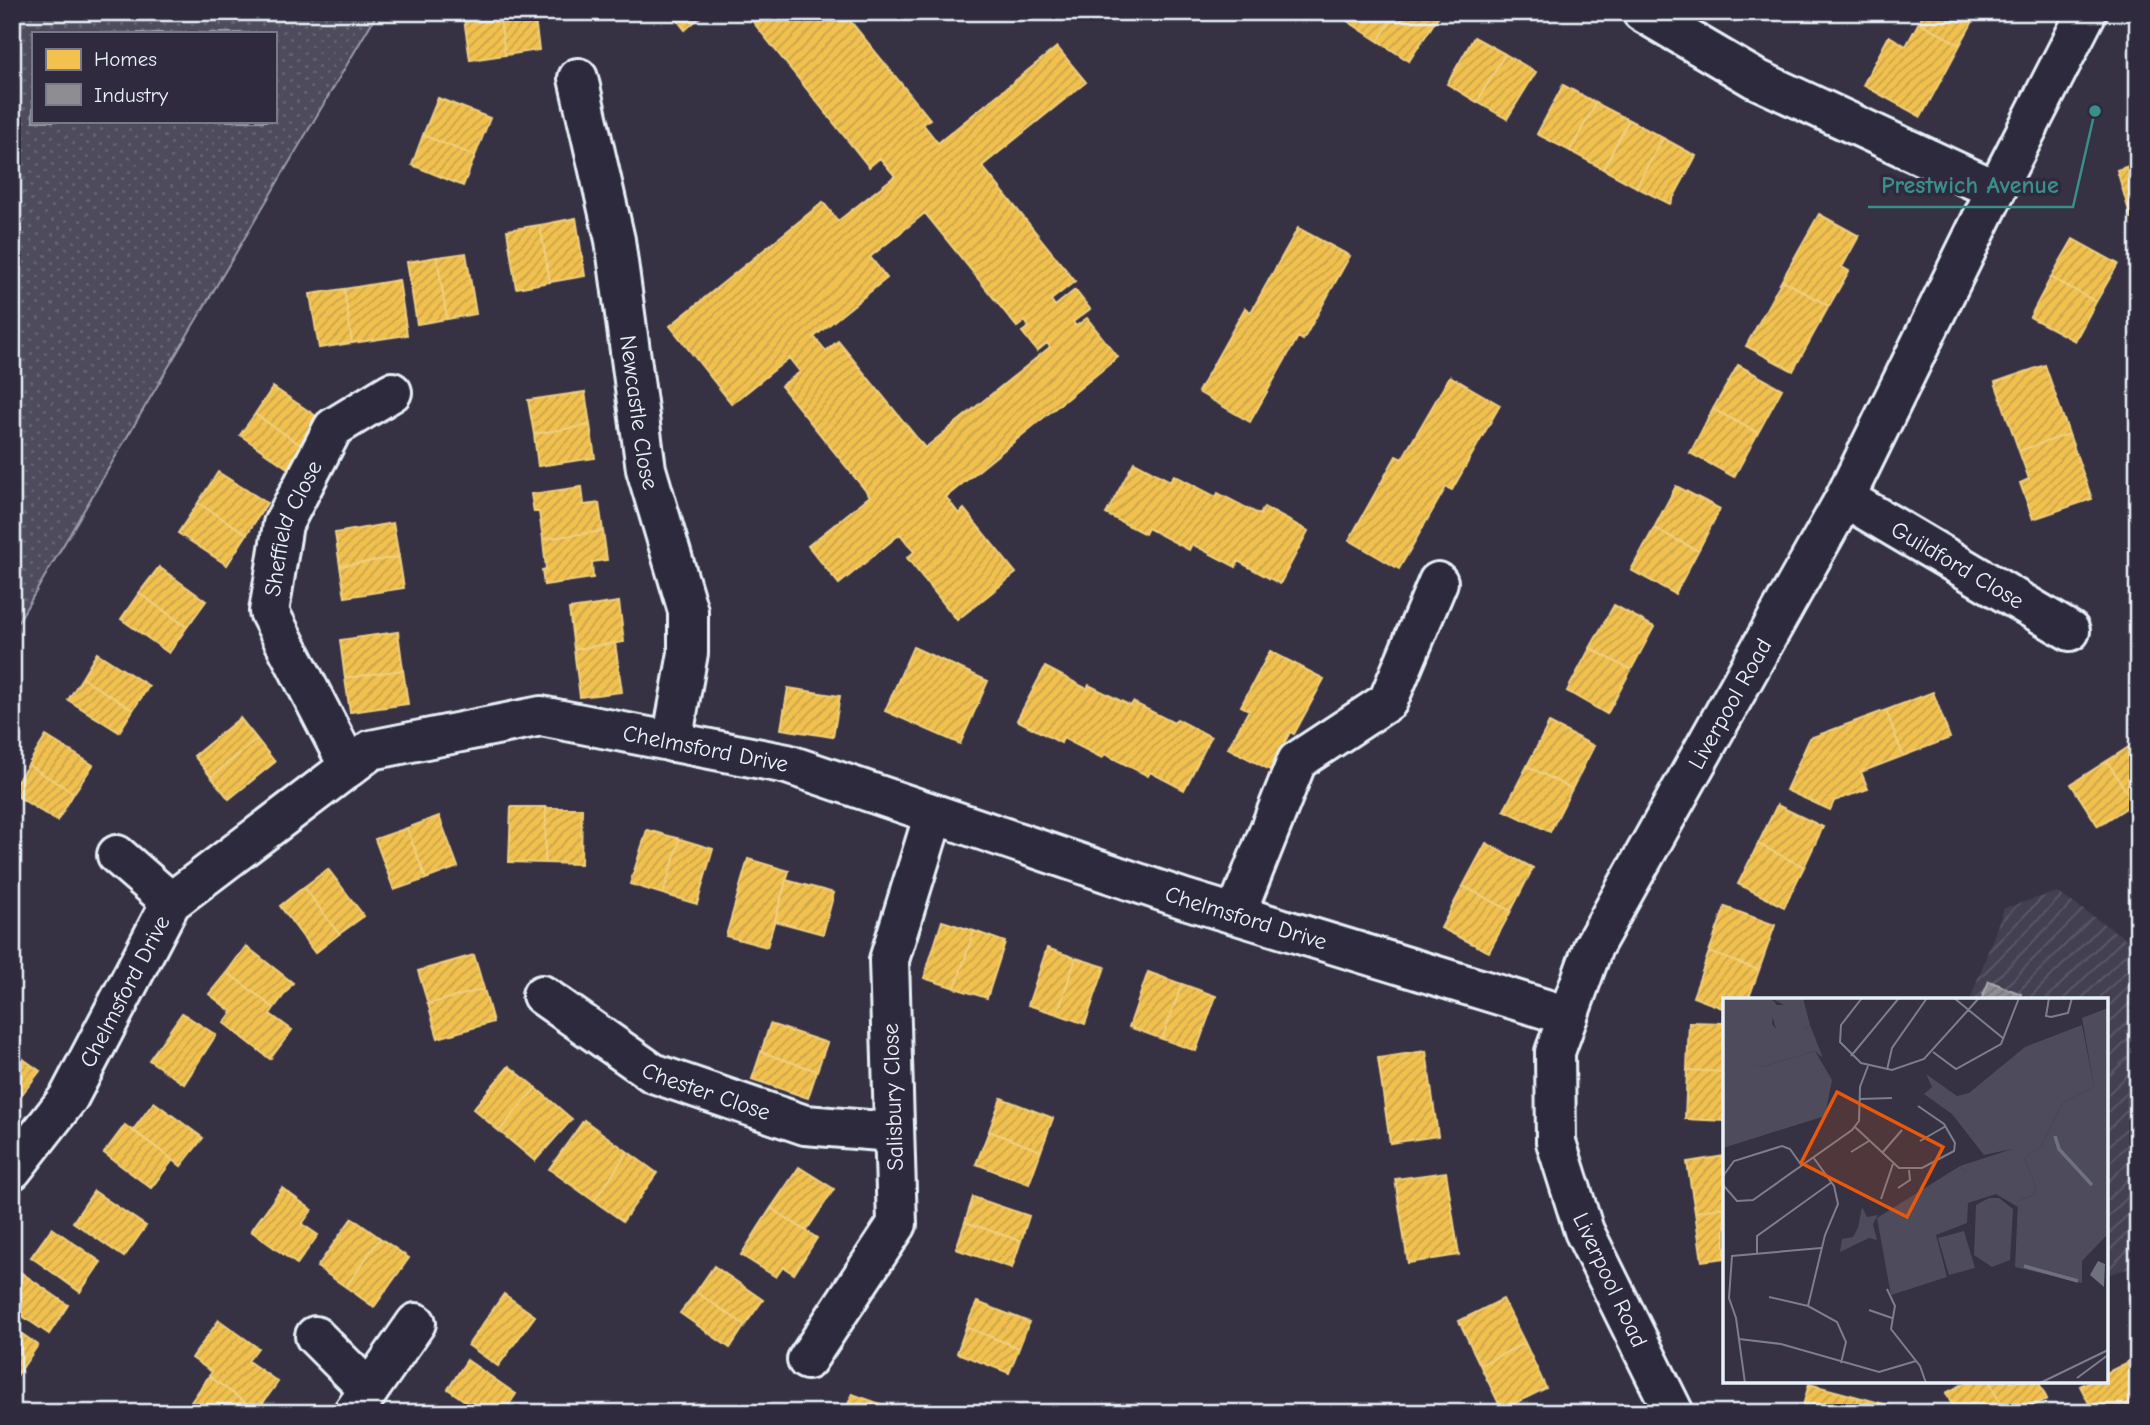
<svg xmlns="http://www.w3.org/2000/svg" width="2150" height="1425" viewBox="0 0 2150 1425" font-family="'Comic Neue',sans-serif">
  <defs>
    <pattern id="industrial-furrows" width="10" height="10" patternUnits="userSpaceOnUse" patternTransform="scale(1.75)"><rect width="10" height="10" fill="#433f51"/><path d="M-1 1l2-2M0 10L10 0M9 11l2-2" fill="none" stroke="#5e5b6b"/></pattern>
    <pattern id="grass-dots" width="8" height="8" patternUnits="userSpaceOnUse" patternTransform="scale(1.75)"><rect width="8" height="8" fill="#4d4b5c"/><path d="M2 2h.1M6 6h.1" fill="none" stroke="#676574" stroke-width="1.8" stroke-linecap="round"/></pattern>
    <pattern id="homes-hatch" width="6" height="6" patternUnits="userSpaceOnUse" patternTransform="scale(1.75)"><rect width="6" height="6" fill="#f2c14e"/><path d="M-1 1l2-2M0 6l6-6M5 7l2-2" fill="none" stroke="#c7a34d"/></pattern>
    <pattern id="industry-hatch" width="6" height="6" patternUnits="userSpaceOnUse" patternTransform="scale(1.75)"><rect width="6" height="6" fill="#8d8d92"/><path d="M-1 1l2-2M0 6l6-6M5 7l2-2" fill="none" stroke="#747579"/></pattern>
  </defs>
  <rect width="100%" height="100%" fill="#363244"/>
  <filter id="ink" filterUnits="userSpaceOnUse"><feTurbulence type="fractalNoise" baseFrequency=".0143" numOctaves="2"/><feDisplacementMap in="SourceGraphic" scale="14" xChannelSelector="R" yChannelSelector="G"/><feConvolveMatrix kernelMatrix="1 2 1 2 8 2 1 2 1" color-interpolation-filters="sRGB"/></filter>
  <g filter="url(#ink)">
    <path fill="url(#industrial-furrows)" d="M2057,892L2138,947V1266L2106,1275V1000H1970L2004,908Z"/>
    <path fill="url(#grass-dots)" stroke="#9a9eaa" stroke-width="2" fill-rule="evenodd" d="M12,12H378L12,632ZM33,33H275V121H33Z"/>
    <path fill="url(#homes-hatch)" stroke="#efcf81" stroke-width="2" fill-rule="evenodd" d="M463,12H499L505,55L470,60Z
      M499,12H534L539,50L505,55Z
      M671,12H706L685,30Z
      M745,12H843L930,119L923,124L938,143L1057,47L1086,82L982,166L1075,281L1051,300L1055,306L1075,290L1090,309L1073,322L1076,326L1087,318L1118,357L946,497L959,514L964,509L1016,573L957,620L907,558L914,552L900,534L839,584L808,546L870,496L781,386L800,372L789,358L732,404L670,326L823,202L838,221L895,176L880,158L869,167ZM925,213L1017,327L1025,321L1029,327L1022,332L1037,351L1047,343L1050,347L925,448L838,341L826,351L814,337L887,278L870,257Z
      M1352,12H1397L1378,41L1346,20Z
      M1397,12H1437L1440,14L1409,61L1378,41Z
      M1924,12H1978L1960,45L1919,22Z
      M1919,22L1960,45L1921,117L1863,85L1889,36L1906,46Z
      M1474,37L1505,54L1477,102L1447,84Z
      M1505,54L1536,72L1507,119L1477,102Z
      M1563,85L1596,103L1570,151L1537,134Z
      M438,98L490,118L475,156L423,135Z
      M1596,103L1629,120L1603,169L1570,151Z
      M1629,120L1663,138L1636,187L1603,169Z
      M423,135L475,156L463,186L412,165Z
      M1663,138L1696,156L1670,204L1636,187Z
      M2138,163V216L2131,218L2117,170Z
      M1819,214L1859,236L1842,267L1849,271L1829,306L1782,280Z
      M576,218L585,276L550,282L540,225Z
      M540,225L550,282L516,288L507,230Z
      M1298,228L1350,256L1303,340L1298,337L1250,422L1198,392L1245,308L1251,312Z
      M2073,239L2118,264L2096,302L2051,277Z
      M466,253L476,314L447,319L437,257Z
      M437,257L447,319L417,324L407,262Z
      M2051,277L2096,302L2075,341L2030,317Z
      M399,280L407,335L352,343L344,289Z
      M1782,280L1829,306L1793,371L1746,346Z
      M344,289L352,343L319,348L310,294Z
      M1738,365L1782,389L1758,433L1713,409Z
      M2045,365L2069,434L2019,451L1995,382Z
      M1450,376L1500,405L1452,490L1446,487L1399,569L1349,540L1396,456L1402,459Z
      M273,387L322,420L304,447L255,414Z
      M585,392L590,425L534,434L528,400Z
      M1713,409L1758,433L1734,477L1690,453Z
      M255,414L304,447L289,469L240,435Z
      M590,425L595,458L538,466L534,434Z
      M2069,434L2092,499L2033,519L2020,483L2029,479L2019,451Z
      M1134,462L1170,481L1174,475L1216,497L1218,493L1260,515L1264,507L1308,531L1280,584L1238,561L1236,567L1192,544L1189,550L1148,528L1145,534L1106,514Z
      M218,472L267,503L247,534L198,503Z
      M1676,486L1720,509L1698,551L1654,528Z
      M582,487L584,505L599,503L603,531L543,539L539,512H534L531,494Z
      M198,503L247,534L227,565L178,533Z
      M393,523L399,557L340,566L335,533Z
      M1654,528L1698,551L1675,594L1631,570Z
      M603,531L607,560L592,562L593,578L544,585L542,570L546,569L543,539Z
      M399,557L404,588L345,597L340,566Z
      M159,567L206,601L187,627L139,593Z
      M139,593L187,627L169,653L121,619Z
      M619,602L624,642L574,649L569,609Z
      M1614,605L1654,627L1631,670L1590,648Z
      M398,632L403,670L345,678L340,640Z
      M615,643L622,692L580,697L574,649Z
      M913,647L988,681L960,744L885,711Z
      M1590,648L1631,670L1607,714L1567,691Z
      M1270,651L1324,679L1294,734L1290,732L1270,770L1228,748L1249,710L1241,706Z
      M97,653L149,686L133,710L82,678Z
      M1045,667L1087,689L1089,685L1131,706L1133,702L1174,723L1177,719L1211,737L1184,790L1150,772L1148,776L1105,754L1102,758L1063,738L1061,743L1017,720Z
      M403,670L408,704L350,712L345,678Z
      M82,678L133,710L119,732L68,700Z
      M788,688L840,696L833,737L781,729Z
      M1933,692L1950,738L1903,756L1886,710Z
      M1886,710L1903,756L1861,772L1868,789L1834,801L1830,810L1786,790L1810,738Z
      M240,718L257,739L211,777L194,756Z
      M1549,723L1594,746L1572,789L1527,766Z
      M46,736L93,765L74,793L28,765Z
      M257,739L275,762L229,799L211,777Z
      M2138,741V801L2134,803L2107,761Z
      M2107,761L2134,803L2098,826L2071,784Z
      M28,765L74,793L57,821L12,793V789Z
      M1527,766L1572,789L1550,832L1504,810Z
      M1777,805L1823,827L1804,867L1758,844Z
      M511,807H546L545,863L509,862Z
      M546,807L582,808L581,864L545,863Z
      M439,816L458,867L426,879L407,828Z
      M407,828L426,879L394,890L375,839Z
      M647,830L680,839L663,894L630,884Z
      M680,839L713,849L697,904L663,894Z
      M1486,843L1533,868L1511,911L1463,886Z
      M1758,844L1804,867L1784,907L1738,884Z
      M748,859L789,871L767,947L726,936Z
      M328,869L364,916L339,934L304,887Z
      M786,880L834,893L823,934L775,921Z
      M1463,886L1511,911L1489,952L1441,928Z
      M304,887L339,934L315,953L280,906Z
      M1725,907L1775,925L1759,970L1709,952Z
      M942,921L974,931L955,988L924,978Z
      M974,931L1005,942L987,998L955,988Z
      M246,946L293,983L274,1008L227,972Z
      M1047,948L1076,958L1057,1014L1028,1005Z
      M1709,952L1759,970L1748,1000H1725V1009L1693,997Z
      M474,955L484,989L428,1004L418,971Z
      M1076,958L1105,967L1085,1024L1057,1014Z
      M227,972L274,1008L270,1014L292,1030L270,1059L224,1023L232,1012L209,994Z
      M1148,972L1182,984L1162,1039L1129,1027Z
      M1182,984L1216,996L1196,1051L1162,1039Z
      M484,989L493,1022L438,1038L428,1004Z
      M182,1013L216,1035L184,1084L149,1060Z
      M1689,1022L1725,1023V1072L1687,1070Z
      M770,1024L827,1043L817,1071L761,1052Z
      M12,1051L40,1071L12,1107Z
      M1426,1051L1438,1136L1390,1143L1378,1058Z
      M761,1052L817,1071L808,1098L752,1079Z
      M509,1066L536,1088L499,1131L473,1109Z
      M1687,1070L1725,1072V1121L1685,1119Z
      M536,1088L572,1119L535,1161L499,1131Z
      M1001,1098L1053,1118L1041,1151L989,1131Z
      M154,1102L203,1138L181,1166L133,1130Z
      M584,1120L628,1152L594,1201L549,1169Z
      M125,1125L173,1160L151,1188L104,1153Z
      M989,1131L1041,1151L1029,1184L976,1164Z
      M628,1152L657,1173L623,1221L594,1201Z
      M1725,1156V1207L1695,1212L1687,1162Z
      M799,1167L834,1189L806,1231L771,1208Z
      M1446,1172L1459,1255L1408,1263L1395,1179Z
      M282,1188L312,1210L302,1224L318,1235L297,1264L251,1231Z
      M94,1191L146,1226L124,1257L73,1222Z
      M973,1197L1029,1216L1021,1241L965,1222Z
      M1725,1207V1258L1702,1261L1695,1212Z
      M771,1208L817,1238L794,1274L783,1267L776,1277L741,1255Z
      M352,1218L380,1238L346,1287L317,1267Z
      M965,1222L1021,1241L1012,1268L956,1249Z
      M52,1228L101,1262L80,1292L31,1257Z
      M380,1238L409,1258L374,1307L346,1287Z
      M714,1266L763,1300L745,1325L696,1292Z
      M19,1271L68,1305L49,1334L12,1309V1282Z
      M696,1292L745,1325L730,1348L680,1313Z
      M504,1294L535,1316L498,1366L468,1345Z
      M1503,1299L1525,1343L1480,1365L1459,1321Z
      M977,1302L1029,1322L1019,1348L966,1327Z
      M219,1320L258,1348L248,1361L278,1382L257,1411L209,1376L212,1372L192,1358Z
      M12,1327L38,1345L16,1377L12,1374Z
      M966,1327L1019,1348L1009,1373L957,1353Z
      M1525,1343L1546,1388L1502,1410L1480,1365Z
      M467,1360L516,1394L503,1413H482L448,1389Z
      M2128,1362L2138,1382V1405L2123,1413H2094L2080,1386L2090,1381H2106V1373Z
      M209,1376L257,1411L256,1413H200L189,1405Z
      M1969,1381H1989L2005,1413H1956L1946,1393Z
      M1989,1381H2038L2047,1399L2018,1413H2005Z
      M1809,1384L1858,1397L1853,1413H1801Z
      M852,1394L886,1406L884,1413H845Z
      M1858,1397L1906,1410V1413H1853Z"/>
    <path fill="url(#industry-hatch)" stroke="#a8abb1" stroke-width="2" d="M1989,981L2021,994L2018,1000H1981Z"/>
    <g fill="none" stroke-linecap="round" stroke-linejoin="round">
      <g stroke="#e8f1f8" stroke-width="44">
        <g id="minor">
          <path d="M1642,12L1754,78L1996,190"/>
          <path id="s1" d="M578,78L615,240L646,469L688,611V653L672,742"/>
          <path id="s2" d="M1845,498L2070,631"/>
          <path id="s3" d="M349,767L269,612L283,524L333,428L392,392"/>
          <path d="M117,855L171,902"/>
          <path d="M1236,914L1297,761L1388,701L1438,582"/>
          <path id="s4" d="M542,995L653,1073L805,1125L893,1132"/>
          <path id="s5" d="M12,1170L69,1097L171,902L371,750L541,716L787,764L1185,899L1568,1016"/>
          <path d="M315,1336L369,1390"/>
          <path d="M807,1360L897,1224L889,960L934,814"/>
          <path d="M353,1413L416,1323"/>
          <path id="s6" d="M1674,1413L1584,1231L1556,1142L1555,1052L1593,947L1845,498L1996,190L2087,12"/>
        </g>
      </g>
      <use href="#minor" stroke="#2f2a3d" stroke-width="38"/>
    </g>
  </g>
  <g text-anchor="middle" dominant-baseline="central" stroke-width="7" stroke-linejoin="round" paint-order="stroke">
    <g font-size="23" fill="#e8f1f8" stroke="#2f2a3d">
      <text stroke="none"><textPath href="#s1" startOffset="340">Newcastle Close</textPath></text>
      <text stroke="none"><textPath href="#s3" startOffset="262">Sheffield Close</textPath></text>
      <text stroke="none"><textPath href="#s2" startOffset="131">Guildford Close</textPath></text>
      <text stroke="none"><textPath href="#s6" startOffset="777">Liverpool Road</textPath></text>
      <text stroke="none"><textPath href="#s5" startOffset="905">Chelmsford Drive</textPath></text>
      <text stroke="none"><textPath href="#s5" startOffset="1472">Chelmsford Drive</textPath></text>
      <text stroke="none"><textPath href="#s5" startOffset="212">Chelmsford Drive</textPath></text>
      <text stroke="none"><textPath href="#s4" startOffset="192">Chester Close</textPath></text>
      <text transform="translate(893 1097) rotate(-92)">Salisbury Close</text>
      <text transform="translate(1610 1280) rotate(65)">Liverpool Road</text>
    </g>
  </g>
  <g transform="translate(1723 998)">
    <rect width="385" height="385" fill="#363244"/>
    <path d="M359,27L371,88L339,106L318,149L301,160L313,189L310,197L295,203V209L273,196L245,205L244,225L213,237L224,279L168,297L154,220L237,168L243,175L289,151L261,157L229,116L201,96L209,89L203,76L234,98L246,95L302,49Z" fill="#4d4b5c"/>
    <path d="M48,0H80L87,27L81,31H53L49,17L72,13ZM0,45L38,69L92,53L109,82L102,118L0,150ZM289,151L292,159L243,175L237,168ZM139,209L144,219L155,217L150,226L154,242L146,240L117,254L119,241L130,239L135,230Z" fill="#4d4b5c"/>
    <path d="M0,0H48L54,7H66L73,14L50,17L49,26L53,31H81L87,27L100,60L92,53L38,69L18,58L0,45ZM385,10V236L359,263V285L292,269L295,203L310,197L313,189L301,160L318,149L339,106L371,88L359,20Z" fill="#4d4b5c"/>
    <path d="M266,200H276L290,211L287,262L269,269L251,257L253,207ZM241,233L252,270L226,277L215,240Z" fill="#4d4b5c"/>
    <path d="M375,263L382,266L381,289L367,277Z" fill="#70717f"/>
    <path fill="none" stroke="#70717f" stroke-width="3.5" d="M332,138L336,151L369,187M301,268L355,283"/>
    <path fill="none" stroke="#7d7e8c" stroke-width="2" d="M139,0L118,27L117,44L138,65L169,72L201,61L256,0M231,0L281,41M326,0L323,18L328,19L345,15L349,0M210,54L233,71L278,46L296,0M128,58L176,0M164,72L169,50L204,0M137,101L169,100M132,129L176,170H199L231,153L232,145L221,126L195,108M197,143L223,128M128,154L146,143M159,155L179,132M0,178L11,163L59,148L67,151L79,168M0,187L14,203L30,202L129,132L136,123L137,89L145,68M175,190L187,182L186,172M158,201L170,166M34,255V238L109,184M164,291L172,308L168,331L197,368L203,385M46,299L85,308L114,324L123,344L118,365M85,308L102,237L115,206L111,188L90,159M146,312L169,320M16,341L58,346L156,374L193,363M354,380L385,357M22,385L13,320L6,300L9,258L98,250M317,385L385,352"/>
    <path fill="#e8590c" fill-opacity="0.15" stroke="#e8590c" stroke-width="3.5" d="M114,94L220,149L184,219L78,165Z"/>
    <rect width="385" height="385" fill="none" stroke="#e8f1f8" stroke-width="3.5"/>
  </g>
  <path fill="none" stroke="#3a8f8a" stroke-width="2.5" d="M2095 111L2073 207H1868"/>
  <circle fill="#3a8f8a" stroke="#2f2a3d" stroke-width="2.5" cx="2095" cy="111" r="7"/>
  <g font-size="24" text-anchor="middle" font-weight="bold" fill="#3a8f8a" stroke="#2f2a3d" stroke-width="7" stroke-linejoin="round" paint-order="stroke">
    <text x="1970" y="193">Prestwich Avenue</text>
  </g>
  <rect width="2150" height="1425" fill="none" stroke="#2f2a3d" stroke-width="42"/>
  <rect x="21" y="21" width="2108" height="1383" fill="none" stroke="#e8f1f8" stroke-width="2.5" filter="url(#ink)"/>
  <rect x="32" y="32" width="245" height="91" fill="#2f2a3d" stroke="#797a88" stroke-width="2"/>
  <rect x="46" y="49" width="35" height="21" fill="#f2c14e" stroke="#797a88" stroke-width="2"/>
  <text x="94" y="66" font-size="21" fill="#e8f1f8">Homes</text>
  <rect x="46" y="84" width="35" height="21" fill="#8d8d92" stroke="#797a88" stroke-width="2"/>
  <text x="94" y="102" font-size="21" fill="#e8f1f8">Industry</text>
</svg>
